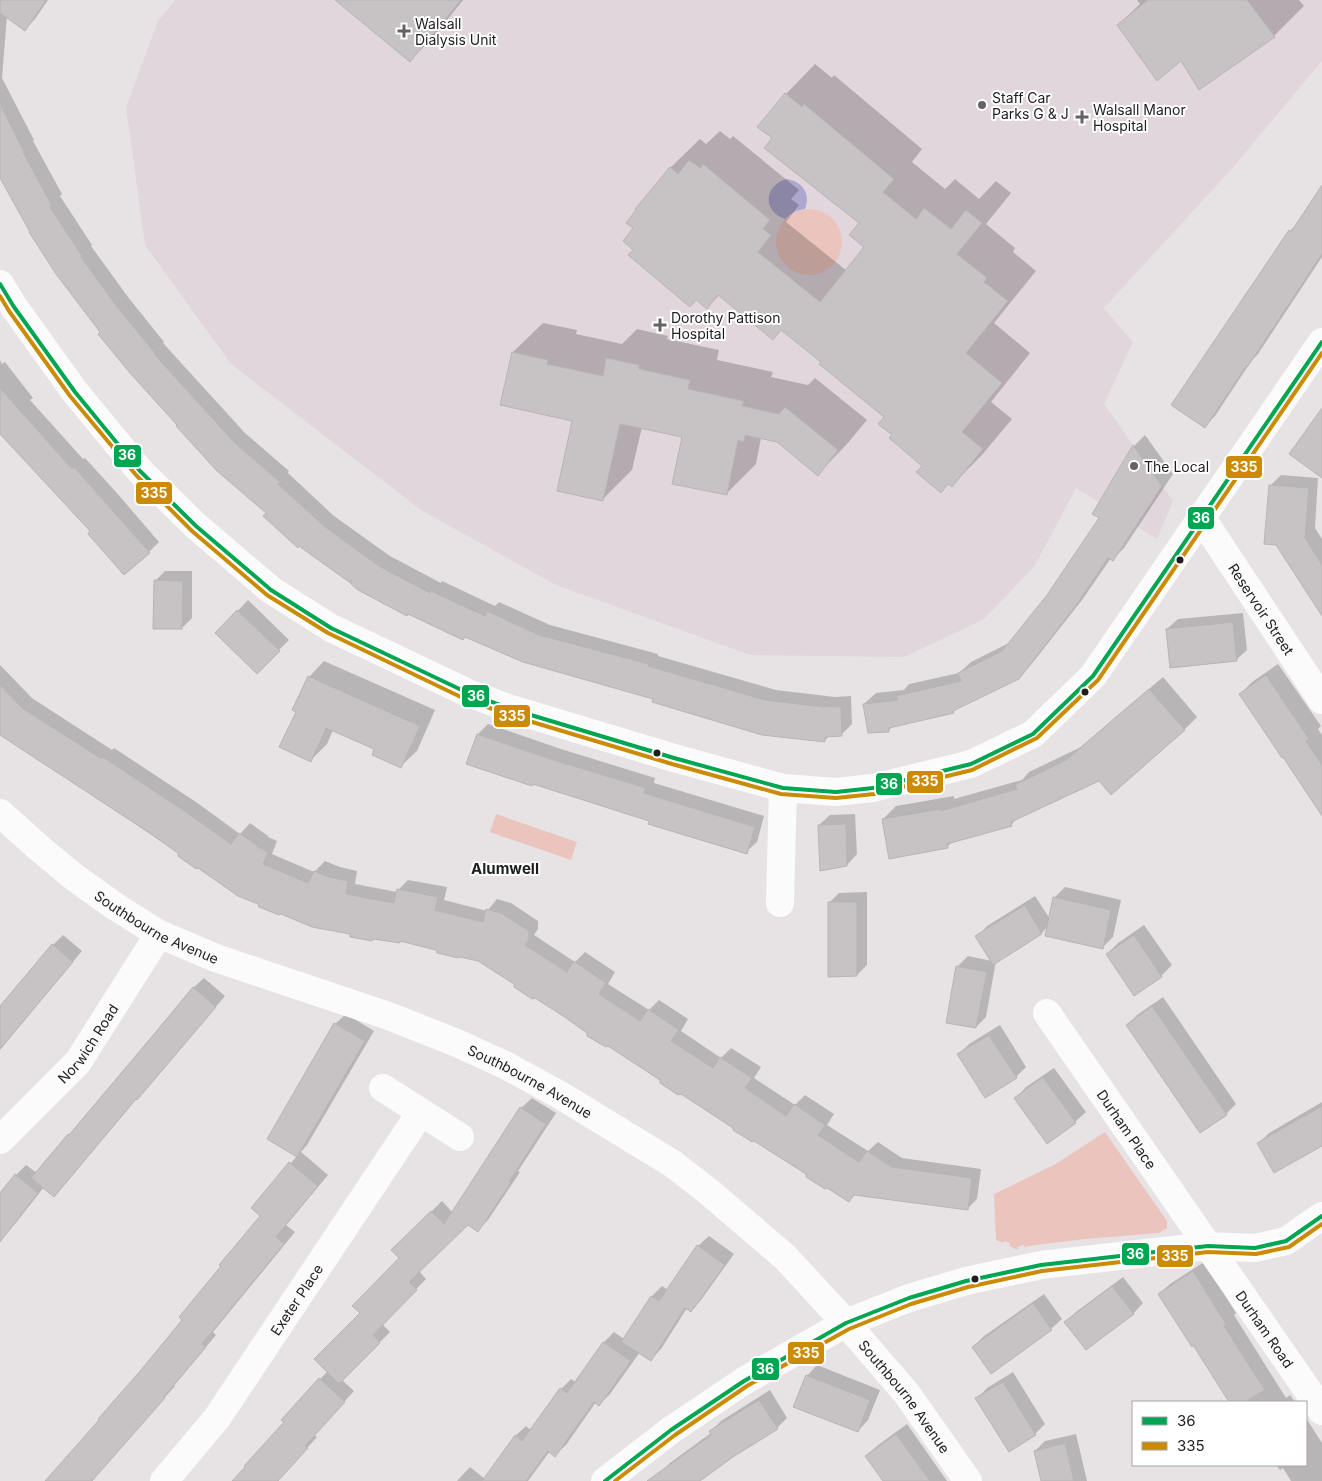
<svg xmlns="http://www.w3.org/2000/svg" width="1322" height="1481" viewBox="0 0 1322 1481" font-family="Inter,sans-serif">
  <rect width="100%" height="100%" fill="#e7e3e5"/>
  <path fill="#e1d6dc" d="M175,0H1322V61L1229,172L1104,308L1133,342L1104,404L1173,501L1157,539L1076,488L1034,567L983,620L904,657L750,655L556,585L421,510L231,364L145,245L126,107L158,21Z"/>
  <path fill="#ebc5bd" d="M776 242a33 33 0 1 1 66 0a33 33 0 1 1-66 0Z
    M496,814L577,842L571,860L490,832Z
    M1105,1132L1167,1221V1228L1159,1233L1085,1239L1028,1246L1025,1248L1024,1245L1017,1247L1018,1250L1009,1246L1010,1243L1004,1241L1003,1243L996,1240L994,1194L1054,1165Z"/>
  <path fill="#aea8d0" d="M787,179C803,182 811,194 805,209C797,210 791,213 785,219C762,211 764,185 787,179Z"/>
  <path fill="#0003" d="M3,0H48L35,19L25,29L7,16L2,78L34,140L33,141L62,194L60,196L92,245L91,246L128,297L164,342L163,343L245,433L289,471L288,473L334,516L390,556L441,583L442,581L495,606L499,602L550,625L658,654V656L776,690L835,697L851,696L852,724L841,735L829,736L824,741L654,698L466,636L463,639L268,513L179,425L101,332L0,172V5Z
    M337,0H463L431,40L410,60Z
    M1137,0H1299L1304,6L1274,36L1182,59L1118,25L1140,4Z
    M815,64L832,78L834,75L922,149L912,162L945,189L955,179L979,199L996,181L1011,193L986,224L1015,248L1013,252L1036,271L994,323L1030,353L991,402L1012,419L981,456L952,485L949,483L941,491L924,465L893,435L885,417L822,362L782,329L773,338L720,294L707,307L634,249L635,228L670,168L700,139L706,144L720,131L730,139L733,136L799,190L791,199L799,205L786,222L847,271L866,247L861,223L774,138L786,94Z
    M1322,189V257L1258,354L1252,360L1215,416L1205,426L1173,404L1290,231L1300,220Z
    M543,323L577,330L576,334L622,344L637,329L668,336L667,339L719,350L717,360L773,372L771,377L808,385L815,378L867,420L847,444L818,474L777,441L761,438L756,464L726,494L683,436L642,427L632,470L602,500L574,420L513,352Z
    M0,360L2,364L5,362L33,398L30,400L83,459L85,458L116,492L159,542L149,552L92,531L0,428Z
    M1145,435L1173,474L1124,548L1113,559L1111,558L1082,600L1030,666L1018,678L959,707L953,712L893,726L889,730L864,704L876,693L904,690L909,684L959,673L971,662L1011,642L1048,595L1100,518L1094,513L1134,446Z
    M1281,475L1318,478L1315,528L1322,539V614L1270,486Z
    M165,571H192V618L182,628L155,581Z
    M248,600L289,640L257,672L217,633Z
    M1243,613L1247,650L1236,660L1167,629L1178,619Z
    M324,661L435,710L417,751L401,766L376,749L333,730L327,744L311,760L298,711L309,677Z
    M1278,664L1321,726L1318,729L1322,735V814L1240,694L1252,682Z
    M0,665L32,698L112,750L114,748L196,802L240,834L250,823L268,836V837L277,841L272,854L314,872L325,861L340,867L357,871L355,884L397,892L398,890L408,880L447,887L444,900L487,911L497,899L511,903L538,921V929L534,935L575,962L585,952L615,972L608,984L649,1010L659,1000L688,1019L681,1031L721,1058L731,1048L761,1067L754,1078L795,1105L805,1095L834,1114L827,1125L868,1151L878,1142L902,1158L981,1169L977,1199L967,1209L808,1174L478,960L401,940L399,942L351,933L259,904L179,853L0,733Z
    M1163,677L1197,717L1184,730L1099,779L1018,817L1011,825L953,841L947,847L883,819L896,806L954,796V799L1022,780L1029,772L1081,747Z
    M488,724L561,749L655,778L654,783L764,816L757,842L746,852L650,820L478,734Z
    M855,814L857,854L847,865L819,825L830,815Z
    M1065,887L1121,900L1113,937L1102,948L1048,926L1042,933L996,961L986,1017L976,1027L957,967L968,956L992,961L977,937L987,926L1035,896L1050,919L1054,898Z
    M867,892V965L857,975L829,903L839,893Z
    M1144,925L1172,965L1161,976L1135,994L1107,954L1118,943Z
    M63,935L82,951L0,1050V1008L53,945Z
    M204,978L225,996L147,1088L137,1098L64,1185L54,1195L44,1187L15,1224L0,1237V1195L16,1175L26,1165L37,1173L193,988Z
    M1163,997L1236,1104L1226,1114L1127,1025L1137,1015Z
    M346,1014L374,1031L307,1145L301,1152L328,1175L286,1225L295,1232L213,1332L216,1335L174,1385L175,1386L90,1481H46L101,1420L184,1319L262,1215L253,1208L297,1156L335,1024Z
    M1000,1025L1026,1067L1016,1077L959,1054L969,1044Z
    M1054,1068L1086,1112L1075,1122L1016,1098L1026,1087Z
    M532,1098L556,1113L518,1171L520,1172L488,1220L478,1230L468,1224L419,1271L426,1279L382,1324L390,1332L342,1380L354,1391L314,1435L317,1437L277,1481H233L286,1422L320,1379L328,1371L362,1313L401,1258L393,1250L442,1201L453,1213L521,1108Z
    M1322,1102V1144L1259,1143L1269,1133Z
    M709,1236L734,1254L701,1300L691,1311L687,1308L661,1349L651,1359L640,1352L610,1394L599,1405L596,1402L566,1445L555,1455L550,1451L528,1481H457L470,1467L485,1479L515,1436L526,1426L531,1430L561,1389L571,1379L576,1382L604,1342L614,1332L624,1339L652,1296L662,1286L668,1290L698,1246Z
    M1204,1262L1236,1313L1234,1315L1286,1398L1290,1395L1295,1402H1230L1194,1344L1159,1294L1170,1284Z
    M1123,1277L1143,1303L1133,1314L1066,1322L1076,1312Z
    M1044,1294L1062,1319L1051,1329L973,1347L984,1336Z
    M817,1365L880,1390L868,1420L858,1431L807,1376Z
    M1013,1372L1045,1424L1035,1434L977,1399L987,1388Z
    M770,1390L787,1418L777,1428L732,1456L698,1481H653L670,1463L711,1433V1431L721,1421Z
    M1306,1418L1322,1443V1481H1291L1283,1468L1280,1470L1276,1465H1306Z
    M907,1424L947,1481H884L866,1456L877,1446Z
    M1076,1434L1087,1481H1042L1035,1451L1045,1441Z"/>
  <path fill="#c7c3c4" stroke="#b8b4b6" d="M0,0H46L25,31L0,13Z
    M335,0H461L410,62Z
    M1148,0H1247L1275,37L1199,90L1181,61L1157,81L1117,25Z
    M785,93L802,107L804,104L894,179L883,192L916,219L924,208L951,229L966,210L982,223L957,254L987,278L984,282L1008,301L966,353L1002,383L962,432L983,449L952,487L948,484L941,493L916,472L922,466L889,438L892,435L878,424L884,417L819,364L821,362L781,330L773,340L718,295L707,309L696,300L690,307L628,255L633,250L623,241L633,228L626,223L636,210L635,209L670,167L678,174L689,160L700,168L703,164L770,220L763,229L771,235L758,252L820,302L864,247L849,235L859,223L764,148L772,138L757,127Z
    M0,104L24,152H23L52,206L50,207L82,256L81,257L118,308L155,353L154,354L235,443L280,482L278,484L324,526L379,566L430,593L431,591L485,616L487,611L539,635L649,664L648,666L765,700L824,707L841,706L842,736L825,737V742L762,735L652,702L653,699L523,662L465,637L463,640L408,614L407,616L358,590L350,583L352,579L349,582L299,546L298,548L263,516L266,513L217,471L176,426L177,425L130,373L98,334L100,332L56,274L29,232H30L0,178Z
    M1322,185V254L1248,366L1247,365L1205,428L1171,405L1289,230L1291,232Z
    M512,352L548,360L547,364L603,376L606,358L639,365V369L690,380L688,389L744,401L742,406L779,414L785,407L838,450L818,476L777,442L745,435L744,442L738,440L727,495L672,484L682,437L620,424L603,501L557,491L572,421L500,405Z
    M0,388L72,469L74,467L105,502L150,553L124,575L88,534L90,531L0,434Z
    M1322,408V478L1289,454Z
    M1133,445L1162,486L1113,561L1108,558L1071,613H1070L1019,679L953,711L954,713L889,728V732L868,733L863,704L898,700L896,696L961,681L958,673L1002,651L1047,595L1099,518L1092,514Z
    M1269,485L1309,488L1305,538L1322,565V616L1276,545L1264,544Z
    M154,580L183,581L182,629H153Z
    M237,610L280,651L257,674L215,633Z
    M1233,622L1237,661L1170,668L1166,629Z
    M1266,675L1309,739L1306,741L1322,765V816L1283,757L1282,758L1239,694Z
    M308,676L420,726L401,768L372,755L374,749L326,728L311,762L279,747L296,712L292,710Z
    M0,685L22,708L102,759L103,757L186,812L231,844L239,833L258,846V847L268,852L263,864L308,883L314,871L329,877L348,881L346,894L394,903L397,889L438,897L435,910L483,922L486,909L501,913L529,931V940L525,945L567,972L574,961L606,983L599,994L640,1021L648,1009L679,1030L671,1041L713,1068L720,1057L752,1078L745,1088L786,1116L794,1104L825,1125L818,1135L859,1162L867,1151L892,1167L972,1178L968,1210L854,1195L849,1202L827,1188L825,1189L806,1177V1174L776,1155L754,1141L752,1142L733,1130V1128L681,1094L678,1095L660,1083V1080L608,1046L606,1047L587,1036V1033L566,1018L535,998L532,999L514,987V984L478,961L460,957L458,958L437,953L436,950L400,941V943L374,939L372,941L350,937V934L312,927L281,914L279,915L259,907L258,904L238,896L198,868L196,869L178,856V853L145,830L0,735Z
    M1149,689L1185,730L1111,795L1099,781L1011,822L1012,826L947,844L948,848L889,859L882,819L941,809V811L1017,789L1015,785L1066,760Z
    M477,734L550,759L646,788L644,793L755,827L747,854L648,824L649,821L533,784L532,786L466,764Z
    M846,824L847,866L820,871L818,825Z
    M1053,897L1111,910L1103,949L1045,936Z
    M828,902H857V976L828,977Z
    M1025,905L1042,934L993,965L975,936Z
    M1134,935L1162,977L1134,996L1106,954Z
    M52,944L73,962L0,1049V1006Z
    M956,966L987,972L976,1028L946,1023Z
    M193,987L216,1007L137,1100L136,1099L54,1197L31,1178L68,1134L69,1135L155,1033Z
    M1152,1006L1227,1115L1200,1133L1126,1025Z
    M334,1023L365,1041L297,1157L267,1139Z
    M989,1035L1017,1078L985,1098L957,1054Z
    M1043,1077L1076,1123L1047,1144L1014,1098Z
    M1322,1106V1146L1274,1173L1257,1143Z
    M520,1107L546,1124L509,1182L511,1183L478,1232L468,1225L409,1282L417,1290L373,1335L380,1343L339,1384L314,1359L360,1313L352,1306L399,1258L391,1250L431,1211L444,1224Z
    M289,1162L318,1186L276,1237L284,1244L202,1344L206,1347L164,1397L165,1398L92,1481H45L99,1420L98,1419L141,1370L182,1320L179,1317L221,1266L219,1265L260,1216L251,1208Z
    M15,1174L38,1193L0,1242V1193Z
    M697,1245L725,1265L691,1312L685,1308L651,1361L621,1342L651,1296L659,1301Z
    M1193,1271L1226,1324L1224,1326L1265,1390L1245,1402H1229L1193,1345L1192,1347L1158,1294Z
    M1112,1286L1134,1314L1086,1350L1064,1322Z
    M1033,1303L1052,1330L991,1374L972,1347Z
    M603,1342L631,1361L599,1406L594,1402L555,1457L548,1451L526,1481H482L515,1435L522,1441L560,1388L567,1393Z
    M806,1375L870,1400L858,1432L793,1407Z
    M319,1378L345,1402L305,1446L308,1448L278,1481H232L245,1467L244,1466L284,1422L281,1420Z
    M1003,1382L1036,1435L1009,1452L975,1398Z
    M759,1400L778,1429L733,1457L700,1481H647L711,1435L709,1431Z
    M896,1434L930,1481H883L865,1456Z
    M1065,1443L1074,1481H1041L1034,1451Z"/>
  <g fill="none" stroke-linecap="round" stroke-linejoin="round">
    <g stroke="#fbfbfb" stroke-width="28">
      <path id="s1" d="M1201,517L1322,700"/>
      <path id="s2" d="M0,813L39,848L74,877L116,907L159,934L216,958L386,1015L457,1043L505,1065L560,1095L673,1164L709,1192L785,1257L846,1323L907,1394L968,1481"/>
      <path d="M780,903L783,788"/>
      <path id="s3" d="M1047,1013L1322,1411"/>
      <path d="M383,1088L460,1137"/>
      <path id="s4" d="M0,1140L78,1062L159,934"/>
      <path id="s5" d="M164,1481L217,1418L421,1112"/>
      <path d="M605,1481L671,1430L744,1381L846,1323L909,1298L966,1281L1041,1265L1208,1246L1255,1248L1286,1241L1322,1216"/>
    </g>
    <path stroke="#fbfbfb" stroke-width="28" d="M0,284L14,307L75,392L140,471L196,526L271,590L331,628L468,693L511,709L674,758L783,788L836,792L873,788L971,764L1033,734L1093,676L1322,342"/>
    <g stroke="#fff" stroke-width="8">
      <path id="bus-1" d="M0,284L14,307L75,392L140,471L196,526L271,590L331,628L468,693L511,709L674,758L783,788L836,792L873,788L971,764L1033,734L1093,676L1322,342
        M605,1481L671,1430L744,1381L846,1323L909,1298L966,1281L1041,1265L1208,1246L1255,1248L1286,1241L1322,1216"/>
    </g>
    <g stroke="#fff" stroke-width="8">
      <path id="bus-2" d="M0,296L9,311L70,396L136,475L192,531L267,595L328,633L465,699L509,715L672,764L781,794L836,798L874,794L972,770L1037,738L1098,680L1322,353
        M615,1481L675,1435L747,1386L849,1329L911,1304L968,1287L1042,1271L1208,1252L1256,1254L1289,1247L1322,1224"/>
    </g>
    <use href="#bus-1" stroke="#00a651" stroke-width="4"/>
    <use href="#bus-2" stroke="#cc8b06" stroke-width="4"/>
  </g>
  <g fill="#656264" stroke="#fff" stroke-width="2">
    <path d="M401.5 23.5h5v5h5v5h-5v5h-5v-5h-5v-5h5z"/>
    <circle cx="982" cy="105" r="5"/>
    <path d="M1079.5 109.5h5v5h5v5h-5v5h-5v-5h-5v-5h5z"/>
    <path d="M657.5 317.5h5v5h5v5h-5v5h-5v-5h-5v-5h5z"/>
    <circle cx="1134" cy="466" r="5"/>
  </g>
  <g fill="#1f1d1e" stroke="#fff" stroke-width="2">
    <circle cx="1180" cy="560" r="4.5"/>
    <circle cx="1085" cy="692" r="4.5"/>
    <circle cx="657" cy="753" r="4.5"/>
    <circle cx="975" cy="1279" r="4.5"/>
  </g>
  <g text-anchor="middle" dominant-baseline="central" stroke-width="4" stroke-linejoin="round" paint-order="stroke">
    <g font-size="14" fill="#1f1d1e" stroke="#fff" text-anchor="start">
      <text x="415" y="23">Walsall<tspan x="415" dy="16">Dialysis Unit</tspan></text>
      <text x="992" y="97">Staff Car<tspan x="992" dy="16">Parks G &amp; J</tspan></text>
      <text x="1093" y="109">Walsall Manor<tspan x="1093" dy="16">Hospital</tspan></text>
      <text x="671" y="317">Dorothy Pattison<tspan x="671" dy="16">Hospital</tspan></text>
      <text x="1144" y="466">The Local</text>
    </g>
    <g font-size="14" fill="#1f1d1e" stroke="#fff">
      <text stroke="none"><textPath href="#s1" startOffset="110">Reservoir Street</textPath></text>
      <text stroke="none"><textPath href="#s2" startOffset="195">Southbourne Avenue</textPath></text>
      <text stroke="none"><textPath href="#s4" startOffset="131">Norwich Road</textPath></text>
      <text stroke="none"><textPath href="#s2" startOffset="600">Southbourne Avenue</textPath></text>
      <text stroke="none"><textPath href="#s3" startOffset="141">Durham Place</textPath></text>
      <text stroke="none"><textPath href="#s5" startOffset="225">Exeter Place</textPath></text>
      <text stroke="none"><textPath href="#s3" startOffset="384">Durham Road</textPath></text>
      <text stroke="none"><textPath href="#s2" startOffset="1095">Southbourne Avenue</textPath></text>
    </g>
    <g font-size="15" font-weight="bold" fill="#1f1d1e" stroke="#fff">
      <text x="505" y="868">Alumwell</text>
    </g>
  </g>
  <g stroke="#fff" stroke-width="2">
    <rect x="113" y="444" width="29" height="24" rx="5" fill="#00a651"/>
    <rect x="1225" y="455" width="38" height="24" rx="5" fill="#cc8b06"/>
    <rect x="135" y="481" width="38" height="24" rx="5" fill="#cc8b06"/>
    <rect x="1187" y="506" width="28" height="24" rx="5" fill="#00a651"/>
    <rect x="461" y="684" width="29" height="24" rx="5" fill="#00a651"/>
    <rect x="493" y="704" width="38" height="24" rx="5" fill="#cc8b06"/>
    <rect x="906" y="770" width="38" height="24" rx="5" fill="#cc8b06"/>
    <rect x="875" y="772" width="28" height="24" rx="5" fill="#00a651"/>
    <rect x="1121" y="1242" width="29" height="24" rx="5" fill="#00a651"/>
    <rect x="1156" y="1244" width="38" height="24" rx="5" fill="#cc8b06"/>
    <rect x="787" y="1341" width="38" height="24" rx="5" fill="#cc8b06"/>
    <rect x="751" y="1357" width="29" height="24" rx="5" fill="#00a651"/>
  </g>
  <g font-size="14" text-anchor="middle" font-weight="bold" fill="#fff">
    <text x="127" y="460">36</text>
    <text x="1244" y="472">335</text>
    <text x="154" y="498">335</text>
    <text x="1201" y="523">36</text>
    <text x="476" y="701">36</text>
    <text x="512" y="721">335</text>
    <text x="925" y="786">335</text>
    <text x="889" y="789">36</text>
    <text x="1135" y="1259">36</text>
    <text x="1175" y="1261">335</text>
    <text x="806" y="1358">335</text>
    <text x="765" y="1374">36</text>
  </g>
  <rect x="1132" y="1401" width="175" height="65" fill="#ffffff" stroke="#a5a5a5"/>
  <rect x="1142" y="1417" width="25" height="8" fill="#00a651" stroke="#a5a5a5"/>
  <text x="1177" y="1426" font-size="15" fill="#1f1d1e">36</text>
  <rect x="1142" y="1442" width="25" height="8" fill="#cc8b06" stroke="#a5a5a5"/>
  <text x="1177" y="1451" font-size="15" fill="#1f1d1e">335</text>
</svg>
